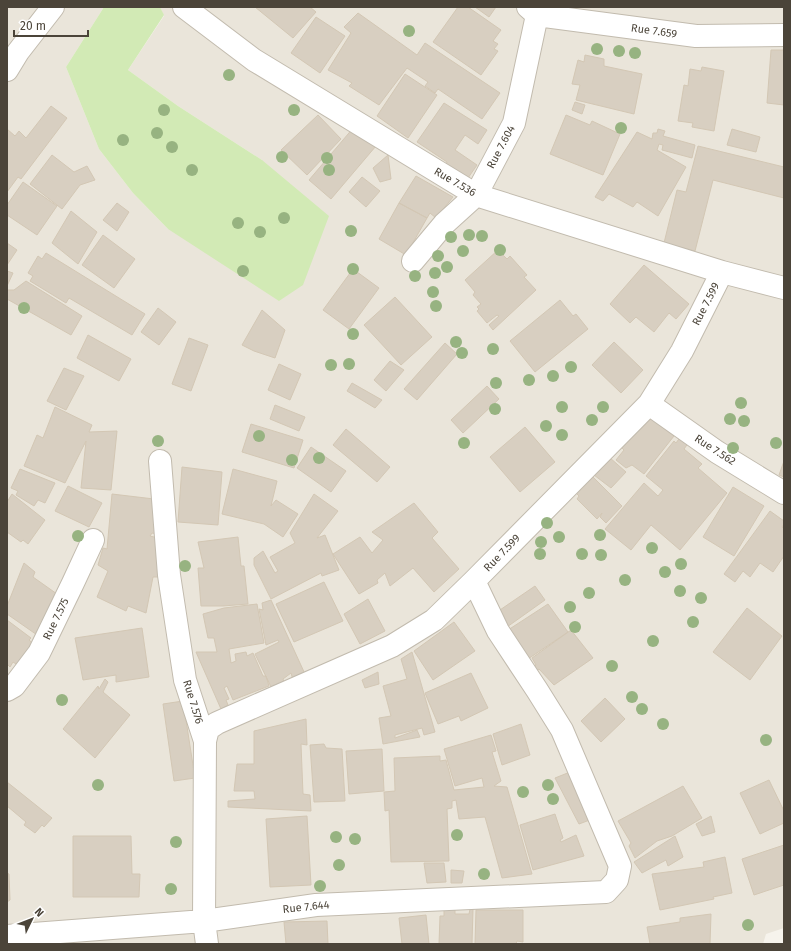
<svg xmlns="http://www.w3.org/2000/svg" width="791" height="951" viewBox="0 0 791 951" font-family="'Fira Sans',sans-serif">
  <rect width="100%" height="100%" fill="#f6f3ec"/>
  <path fill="#eae5da" d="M7,7H104L66,67L99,149L133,193L168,229L262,160L178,106L128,70L164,16L160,7H784V928L766,934L763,944H7Z"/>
  <path fill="#d2eab5" d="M104,7H160L164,15L128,70L178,106L262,160L329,216L303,285L279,301L168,229L133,193L99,149L66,67Z"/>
  <path fill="#d8cfc1" stroke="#d3c7b4" d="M255,7H310L316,12L293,38Z
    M458,7H468L501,30L493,41L498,44L494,49L498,51L481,75L433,42Z
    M475,7H496L489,17Z
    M358,13L417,55L425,43L500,93L482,119L438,89L435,93L425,86L428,82L407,68L379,105L349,86L352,83L328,70L351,33L344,27Z
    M316,17L345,36L320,73L291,53Z
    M771,50H784V105L767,103Z
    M585,55L604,59V66L642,74L634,114L576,100L580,85L572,84L578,60L584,62Z
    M702,67L724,71L714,131L692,127L693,123L678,121L684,85L688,86L690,69L701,71Z
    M405,74L437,95L408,138L377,116Z
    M575,102L585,105L582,114L572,110Z
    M444,103L487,130L478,144L465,135L455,150L477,165L468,178L446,165L447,162L417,142Z
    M51,106L67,118L21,179L18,177L7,192V129L15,136L19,131L26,138Z
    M318,115L341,139L307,175L281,150Z
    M566,115L590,125L592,121L620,134L603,175L550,154Z
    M354,127L376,146L331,199L309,180Z
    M658,129L665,131L663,136L695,145L692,158L662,150L663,145L659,144L657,150L686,167L658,216L637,202L633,207L609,194L603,201L595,197L637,132L652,139L653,133H657Z
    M732,129L760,137L756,152L727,145Z
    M698,146L784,167V198L713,180L695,251L664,243L677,190L686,192Z
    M52,155L74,172L87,166L95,180L80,185L62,209L30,184Z
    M388,155L391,179L380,182L373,168Z
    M416,176L453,197L436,218L430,213L427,218L399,203Z
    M362,177L380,191L366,207L349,192Z
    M23,182L57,206L37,235L7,215V205Z
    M117,203L129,212L117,231L103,220Z
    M399,203L427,218L406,255L379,239Z
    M71,211L97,232L78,264L52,243Z
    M103,235L135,259L114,288L82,265Z
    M7,243L17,250L7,265Z
    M498,250L507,259L510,256L527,275L524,277L536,290L493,330L489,325L499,316L497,315L487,323L477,311L479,309L477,307L481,304L473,295L475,292L465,280Z
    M46,253L145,314L132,335L69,298L66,303L30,281L33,276L28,273L38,256L42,259Z
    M644,265L689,304L676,319L669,313L654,332L636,317L630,323L610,304Z
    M353,269L379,288L349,329L323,310Z
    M7,271L13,273L7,286Z
    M26,281L82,316L71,335L7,299V290H14Z
    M395,297L432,337L401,365L364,325Z
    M560,300L573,316L576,314L588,329L535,372L510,341Z
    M158,308L176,322L159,345L141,332Z
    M262,310L285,330L275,358L254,351L242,345Z
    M88,335L131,359L119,381L77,358Z
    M189,338L208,345L191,391L172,384Z
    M614,342L643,370L621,393L592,365Z
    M445,343L457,354L417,400L404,389Z
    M390,361L404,370L386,391L374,380Z
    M279,364L301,374L290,400L268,390Z
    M64,368L84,376L66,410L47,401Z
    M352,383L382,400L375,408L347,391Z
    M487,386L499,399L463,433L451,420Z
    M275,405L305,417L299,431L270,419Z
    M55,407L92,425L89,432L117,431L111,490L81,488L86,441L65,483L24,466L37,435L43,438Z
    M646,415L674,436L644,474L632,465L626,468L616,460L624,450L621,447Z
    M251,424L303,440L294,468L242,452Z
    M525,427L555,462L520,492L490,457Z
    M346,429L390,467L377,482L333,445Z
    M681,436L689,442L684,449L702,464L698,468L727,493L680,550L651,525L631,550L605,529L644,483L658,496L663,490L646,476L674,441L676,443Z
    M311,447L346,471L331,492L297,468Z
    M609,457L626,472L611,488L594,475Z
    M784,461V477L779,475Z
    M182,467L222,472L218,525L178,522Z
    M20,469L55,483L45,503L38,500L34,506L16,495L18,491L11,488Z
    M233,469L277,481L271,506L276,500L298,514L283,537L264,524L222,514Z
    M591,475L622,506L606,523L600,517L602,513L597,519L577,499L579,496L574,491Z
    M68,486L102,503L89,527L55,511Z
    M733,487L764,506L734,556L703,537Z
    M12,494L45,520L28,544L23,540L21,542L7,532V502Z
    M112,494L154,499L157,534L152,533L150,536L158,538L160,577H153L146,613L128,606L126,611L97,597L108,571L98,565L103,548L107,549Z
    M314,494L338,511L317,538L325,535L339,570L322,576L321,573L271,599L254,565V558L263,551L275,573L278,571L270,557L295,543L290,533Z
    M414,503L438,532L432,538L459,569L434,592L413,568L390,586L385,573L377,580L378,583L359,594L333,554L360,537L372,553L383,540L372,532Z
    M770,511L784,521V524L782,527L784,529V556L773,572L760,563L750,577L743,571L735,582L724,574Z
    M238,537L241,566H244L248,604L223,606H201L198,568H204L198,542Z
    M24,563L35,572L33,577L57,594L40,637L7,614V606Z
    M324,582L343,621L294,642L276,604Z
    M535,586L545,600L507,627L497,612Z
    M368,599L385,631L360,644L344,614Z
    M271,600L305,674L293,680L291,673L283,679L285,685L273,691L255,654L279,642L278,640L266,645L259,609L263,610L262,603Z
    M257,604L264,643L229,649L231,663L236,661L235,654L246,652L247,656L253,653L263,676H266L269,686L233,700L227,686L224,688L229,699L226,700L228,705L221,709L196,652H217L214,638H208L203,614L224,608Z
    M548,604L568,632L528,659L508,630Z
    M747,608L782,636L750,680L713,652Z
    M7,620L31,638L29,640L36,646L22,668L13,662L10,667L7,664Z
    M454,622L475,651L433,680L414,651Z
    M142,628L149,677L116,682V675L83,680L75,638Z
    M571,630L593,658L554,685L539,669L535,672L531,669L536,665L532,658Z
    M412,652L435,732L424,735L422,728L395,735V738L417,730L420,737L383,744L379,718L391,716L383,686L407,679L401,659Z
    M378,672L379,684L365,688L362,680Z
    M471,673L488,708L461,721L459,716L438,724L425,693Z
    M105,679L108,682L103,692L130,715L95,758L63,729L98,686L99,689Z
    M605,698L625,719L601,742L581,721Z
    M183,701L195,778L174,781L163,704Z
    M306,719L307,745L301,744L303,794L310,795L311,811L228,807V801L255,799L254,791H234L237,764H254V731Z
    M521,724L530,755L502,765L493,734Z
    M491,735L496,751L492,752L501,781L494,786L507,787L532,874L502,878L485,817L459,819L456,800L452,801V808L447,809L449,861L391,862L389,810L385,811L384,792L395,791L394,758L440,756V761L446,760L454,790L484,787L482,778L455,786L444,749Z
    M324,744L326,748L342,749L345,801L314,802L310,745Z
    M382,749L384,791L349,794L346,751Z
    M575,770L595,818L579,824L555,778Z
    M769,780L784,811V823L760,834L740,793Z
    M7,782L52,818L44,827L42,825L35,833L24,825L26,822L7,806Z
    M683,786L702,818L672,836L657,841L635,858L629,846L631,843L618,821Z
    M555,814L563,838L560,840L561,842L576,835L584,856L533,870L520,825Z
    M307,816L311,885L270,887L266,819Z
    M711,816L715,832L702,836L696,824Z
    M73,836H131L132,874H140L139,897H73Z
    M675,836L683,857L668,866L666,860L642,873L634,862Z
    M784,845V885L754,895L742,859Z
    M725,857L732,893L713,897L714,899L660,910L652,874L704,867L703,862Z
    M424,863H444L446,882L427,883Z
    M451,870L464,871L462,883H451Z
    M7,873L9,874L10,900L7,902Z
    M444,905H455V914H469L470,909H473L472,944H439L440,916H444Z
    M476,910H523V942L517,941L516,944H475Z
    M711,914L710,944H650L647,927L680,922V918Z
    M426,915L429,944H402L399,918Z
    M327,921L328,944H286L284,922Z"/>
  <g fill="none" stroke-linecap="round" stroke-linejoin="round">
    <g stroke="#c2bbae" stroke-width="24">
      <path id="minor" d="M184,7L254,60L476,195L722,272L784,288
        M528,7L537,15L696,36L784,35
        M7,70L18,52L53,7
        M413,261L444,224L476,195L514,123L537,15V7
        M649,404L717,452L784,493
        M160,461L169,575L185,680L205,741L204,921L207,944
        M7,690L14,686L39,653L73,583L93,540
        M205,741L208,729L217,723L392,646L434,620L474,581L649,404L682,351L722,272
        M7,936L204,921L316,905L606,892L617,880L620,866L562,730L537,690L498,631L474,581"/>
    </g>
    <use href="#minor" stroke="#fff" stroke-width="22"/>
  </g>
  <g fill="#97b381">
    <circle cx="409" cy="31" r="6"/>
    <circle cx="597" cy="49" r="6"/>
    <circle cx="619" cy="51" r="6"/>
    <circle cx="635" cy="53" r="6"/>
    <circle cx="229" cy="75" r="6"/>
    <circle cx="164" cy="110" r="6"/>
    <circle cx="294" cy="110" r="6"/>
    <circle cx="621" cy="128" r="6"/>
    <circle cx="157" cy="133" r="6"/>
    <circle cx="123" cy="140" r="6"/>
    <circle cx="172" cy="147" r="6"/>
    <circle cx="282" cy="157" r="6"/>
    <circle cx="327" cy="158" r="6"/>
    <circle cx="192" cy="170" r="6"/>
    <circle cx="329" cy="170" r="6"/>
    <circle cx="284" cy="218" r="6"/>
    <circle cx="238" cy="223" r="6"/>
    <circle cx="351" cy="231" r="6"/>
    <circle cx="260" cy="232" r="6"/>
    <circle cx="469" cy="235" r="6"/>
    <circle cx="482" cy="236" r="6"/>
    <circle cx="451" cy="237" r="6"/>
    <circle cx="500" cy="250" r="6"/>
    <circle cx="463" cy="251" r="6"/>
    <circle cx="438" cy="256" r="6"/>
    <circle cx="447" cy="267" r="6"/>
    <circle cx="353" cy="269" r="6"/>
    <circle cx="243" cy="271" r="6"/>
    <circle cx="435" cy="273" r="6"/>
    <circle cx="415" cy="276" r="6"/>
    <circle cx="433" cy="292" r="6"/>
    <circle cx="436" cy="306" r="6"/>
    <circle cx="24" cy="308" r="6"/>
    <circle cx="353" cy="334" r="6"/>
    <circle cx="456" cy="342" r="6"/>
    <circle cx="493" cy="349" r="6"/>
    <circle cx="462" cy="353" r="6"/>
    <circle cx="349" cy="364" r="6"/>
    <circle cx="331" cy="365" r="6"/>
    <circle cx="571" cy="367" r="6"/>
    <circle cx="553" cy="376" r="6"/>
    <circle cx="529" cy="380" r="6"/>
    <circle cx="496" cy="383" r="6"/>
    <circle cx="741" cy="403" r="6"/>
    <circle cx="562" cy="407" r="6"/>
    <circle cx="603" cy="407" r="6"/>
    <circle cx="495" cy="409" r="6"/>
    <circle cx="730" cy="419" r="6"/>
    <circle cx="592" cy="420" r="6"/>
    <circle cx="744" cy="421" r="6"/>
    <circle cx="546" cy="426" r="6"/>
    <circle cx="562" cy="435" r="6"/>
    <circle cx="259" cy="436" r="6"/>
    <circle cx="158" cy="441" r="6"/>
    <circle cx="464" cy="443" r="6"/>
    <circle cx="776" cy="443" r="6"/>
    <circle cx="733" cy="448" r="6"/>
    <circle cx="319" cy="458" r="6"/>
    <circle cx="292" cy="460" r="6"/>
    <circle cx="547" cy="523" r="6"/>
    <circle cx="600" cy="535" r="6"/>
    <circle cx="78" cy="536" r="6"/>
    <circle cx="559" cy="537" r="6"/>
    <circle cx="541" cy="542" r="6"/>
    <circle cx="652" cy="548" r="6"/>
    <circle cx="540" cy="554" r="6"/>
    <circle cx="582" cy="554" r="6"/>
    <circle cx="601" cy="555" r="6"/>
    <circle cx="681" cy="564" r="6"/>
    <circle cx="185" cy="566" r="6"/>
    <circle cx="665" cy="572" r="6"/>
    <circle cx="625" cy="580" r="6"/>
    <circle cx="680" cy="591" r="6"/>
    <circle cx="589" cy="593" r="6"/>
    <circle cx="701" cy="598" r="6"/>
    <circle cx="570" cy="607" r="6"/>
    <circle cx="693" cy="622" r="6"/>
    <circle cx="575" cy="627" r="6"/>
    <circle cx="653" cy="641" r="6"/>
    <circle cx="612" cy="666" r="6"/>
    <circle cx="632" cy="697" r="6"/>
    <circle cx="62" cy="700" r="6"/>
    <circle cx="642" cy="709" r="6"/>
    <circle cx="663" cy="724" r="6"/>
    <circle cx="766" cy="740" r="6"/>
    <circle cx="98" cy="785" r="6"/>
    <circle cx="548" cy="785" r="6"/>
    <circle cx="523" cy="792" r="6"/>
    <circle cx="553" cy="799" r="6"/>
    <circle cx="457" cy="835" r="6"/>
    <circle cx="336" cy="837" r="6"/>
    <circle cx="355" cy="839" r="6"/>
    <circle cx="176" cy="842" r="6"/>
    <circle cx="339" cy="865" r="6"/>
    <circle cx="484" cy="874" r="6"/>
    <circle cx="320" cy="886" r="6"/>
    <circle cx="171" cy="889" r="6"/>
    <circle cx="748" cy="925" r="6"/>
  </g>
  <g text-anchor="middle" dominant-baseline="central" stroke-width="3" stroke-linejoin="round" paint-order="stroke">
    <g font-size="11" fill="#4b4439" stroke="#fff">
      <text transform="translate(654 31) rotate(8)">Rue 7.659</text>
      <text transform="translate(501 147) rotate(-62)">Rue 7.604</text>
      <text transform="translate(455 182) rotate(30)">Rue 7.536</text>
      <text transform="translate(706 304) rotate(-63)">Rue 7.599</text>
      <text transform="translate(715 450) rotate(33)">Rue 7.562</text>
      <text transform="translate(502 553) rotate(-46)">Rue 7.599</text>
      <text transform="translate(56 619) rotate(-64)">Rue 7.575</text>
      <text transform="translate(193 702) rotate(73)">Rue 7.576</text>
      <text transform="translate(306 907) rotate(-6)">Rue 7.644</text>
    </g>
  </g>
  <rect width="791" height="951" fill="none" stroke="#4b4439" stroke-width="16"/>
  <g transform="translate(32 919) rotate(47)" stroke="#ffffff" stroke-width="3" paint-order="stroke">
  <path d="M0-3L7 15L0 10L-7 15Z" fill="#4b4439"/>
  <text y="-6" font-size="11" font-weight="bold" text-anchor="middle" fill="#4b4439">N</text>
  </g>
  <path d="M14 30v6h74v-6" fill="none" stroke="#4b4439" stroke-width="2"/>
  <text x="20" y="30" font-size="12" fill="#4b4439" stroke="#ffffff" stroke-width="3" paint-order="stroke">20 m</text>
</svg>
